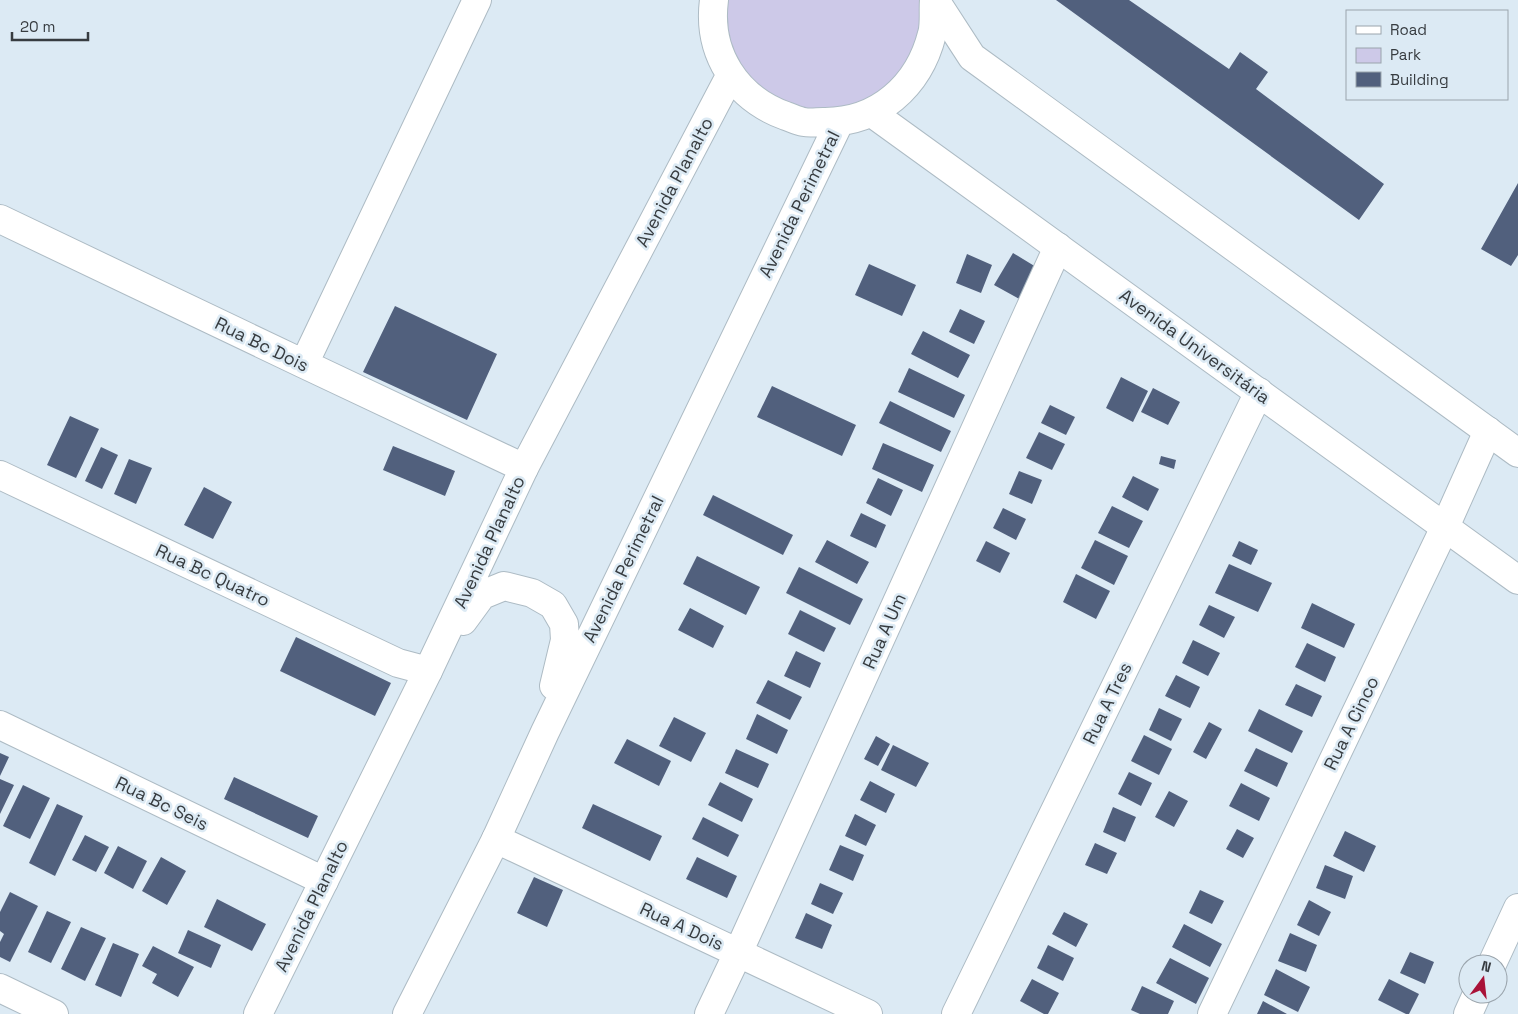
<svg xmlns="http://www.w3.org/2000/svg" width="1518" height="1014" viewBox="0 0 1518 1014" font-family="'Space Grotesk',sans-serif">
  <rect width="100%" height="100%" fill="#dceaf4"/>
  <path fill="#cdc9e8" d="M727,0H919C923,16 919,34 913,48C912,53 910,58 908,63C901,74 890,85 879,92C866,101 852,108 837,110C787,116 739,82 727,34C725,24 727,11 727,0Z"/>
  <path fill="#51607d" d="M1056,0H1129L1229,69L1240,52L1268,72L1256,89L1384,184L1359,220Z
    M1518,183V255L1511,266L1481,249Z
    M1013,253L1041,270L1023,301L994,285Z
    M967,254L992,265L981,293L956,283Z
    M869,264L916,285L902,316L855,295Z
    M395,306L497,354L467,420L363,372Z
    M960,309L985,321L974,344L949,332Z
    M923,331L970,355L958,378L911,354Z
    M909,368L965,395L954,418L898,392Z
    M1121,377L1148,391L1133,422L1106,408Z
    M772,386L856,425L842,456L757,417Z
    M1153,388L1180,402L1168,425L1141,412Z
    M890,401L951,431L941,452L879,423Z
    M1050,405L1075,417L1066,435L1041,423Z
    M70,416L99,429L76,478L47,465Z
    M1039,432L1065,444L1052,470L1026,458Z
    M883,443L934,465L922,492L872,469Z
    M393,446L455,471L445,496L383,470Z
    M101,447L118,455L102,489L85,481Z
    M1161,456L1176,460L1174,469L1159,464Z
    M129,459L152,468L136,504L114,494Z
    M1019,471L1042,480L1032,504L1009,494Z
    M1133,476L1159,489L1148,511L1122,497Z
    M878,478L903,490L891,516L866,503Z
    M204,487L232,502L213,539L184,525Z
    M713,495L793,535L783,555L703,515Z
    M1112,506L1143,521L1129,548L1098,533Z
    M1003,508L1026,519L1016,540L993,528Z
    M861,513L886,525L876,548L850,536Z
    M827,540L869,562L857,584L815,562Z
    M1095,540L1128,556L1114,585L1081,568Z
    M986,541L1010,553L1000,573L976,561Z
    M1239,541L1258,550L1251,565L1232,556Z
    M697,556L760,587L746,615L683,584Z
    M1229,564L1272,583L1258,612L1215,593Z
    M799,567L863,599L850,625L786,593Z
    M1076,574L1110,591L1096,619L1063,602Z
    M1312,603L1355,624L1344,648L1301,628Z
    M1209,605L1235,617L1224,638L1199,625Z
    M690,608L724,626L713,648L678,630Z
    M800,610L836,628L824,652L788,634Z
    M296,637L391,683L375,716L280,671Z
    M1193,640L1220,653L1208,676L1182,663Z
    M1307,643L1336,657L1325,682L1295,667Z
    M796,651L821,663L810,688L784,676Z
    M1176,675L1200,687L1190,708L1165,696Z
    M768,680L802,697L790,720L756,703Z
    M1296,684L1322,696L1312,717L1285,705Z
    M1159,708L1182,719L1171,741L1149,730Z
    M1259,709L1303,731L1292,753L1248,731Z
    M757,714L788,730L777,754L746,739Z
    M674,717L706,733L691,762L659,746Z
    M1209,722L1222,729L1206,759L1193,752Z
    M1144,735L1172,749L1159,775L1131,761Z
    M876,736L890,744L878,766L864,759Z
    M627,739L671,761L659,786L614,763Z
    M893,745L929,763L916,787L881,770Z
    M1256,748L1288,763L1277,787L1244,771Z
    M736,749L769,764L758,788L725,773Z
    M0,753L9,757L0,776Z
    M1129,772L1152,783L1141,806L1118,794Z
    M234,777L318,816L308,838L224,799Z
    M0,779L14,785L0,814Z
    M870,781L895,794L886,813L860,800Z
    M720,782L753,799L742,822L708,805Z
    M1241,783L1270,798L1259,821L1229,806Z
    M23,785L50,798L30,839L3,826Z
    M1169,791L1188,801L1174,827L1155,817Z
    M57,804L83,816L55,876L29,863Z
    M593,804L662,836L650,861L582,828Z
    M1113,807L1136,817L1125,842L1103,832Z
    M855,814L876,825L866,846L845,836Z
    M703,817L739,835L728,857L692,839Z
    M1237,829L1254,838L1243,858L1226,849Z
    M1345,831L1376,846L1364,872L1333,856Z
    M85,835L109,847L96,872L72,860Z
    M1095,843L1117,853L1107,874L1085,865Z
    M840,845L864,855L853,881L829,870Z
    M118,846L147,861L133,889L104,873Z
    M161,857L186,871L167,905L142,891Z
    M697,857L737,876L727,898L686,879Z
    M1325,865L1353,876L1345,899L1316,888Z
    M534,877L563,890L547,927L517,913Z
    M820,883L843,893L833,914L811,904Z
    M1200,890L1224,901L1212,924L1189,913Z
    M10,892L38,906L10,962L0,957V942L4,934L0,931V912Z
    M217,899L266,924L252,951L204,927Z
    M1309,900L1331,912L1319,936L1297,925Z
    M47,911L71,922L51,963L28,952Z
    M1064,912L1088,924L1076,947L1052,934Z
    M806,913L832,925L822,949L795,938Z
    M1184,924L1222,944L1210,967L1172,947Z
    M81,927L106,938L85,981L61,969Z
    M188,930L221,945L211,968L178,953Z
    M1290,933L1317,945L1306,972L1278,961Z
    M113,943L139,954L121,997L95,985Z
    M1048,945L1074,958L1063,981L1037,968Z
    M153,946L194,967L178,997L152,983L157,974L142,966Z
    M1410,952L1434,962L1425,984L1400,973Z
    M1170,958L1209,978L1196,1004L1156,983Z
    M1276,969L1310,987L1298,1012L1264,995Z
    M1032,979L1059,993L1048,1014H1044L1020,1001Z
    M1389,979L1419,994L1409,1014H1406L1378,1000Z
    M1142,986L1174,1001L1168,1014H1140L1131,1010Z
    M1263,1001L1287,1014H1257Z"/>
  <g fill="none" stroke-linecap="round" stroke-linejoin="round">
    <g stroke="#adbbc4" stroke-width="30">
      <path id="minor" d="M0,219L304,364L524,468
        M304,364L477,0
        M0,475L398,663L428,671
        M0,725L324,881
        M496,839L868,1014
        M1492,964L1518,908
        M0,988L54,1014
        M709,1014L738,953L1058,247
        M956,1014L1259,392
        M1212,1014L1445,527L1488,431
        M1468,1014L1477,994"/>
    </g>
    <g stroke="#adbbc4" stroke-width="30">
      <path id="tertiary" d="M935,0L972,57L1518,453
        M872,113L1518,580"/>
    </g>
    <g stroke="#adbbc4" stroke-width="30">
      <path id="secondary" d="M714,0C707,53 736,98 786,116C792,118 798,121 804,122C810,123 817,122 823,122C878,123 919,86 932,34C935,24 933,11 934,0
        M463,621L482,595L504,586L532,593L553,605L564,624L565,640L554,686
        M258,1014L428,671L524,468L730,76
        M407,1014L496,839L545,732L839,123"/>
    </g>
    <use href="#minor" stroke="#fff" stroke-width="28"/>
    <use href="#tertiary" stroke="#fff" stroke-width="28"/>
    <use href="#secondary" stroke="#fff" stroke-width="28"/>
  </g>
  <g text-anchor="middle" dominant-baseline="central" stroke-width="5" stroke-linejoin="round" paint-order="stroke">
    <g font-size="18" fill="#373c40" stroke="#dceaf4">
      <text transform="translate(674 182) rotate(-62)">Avenida Planalto</text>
      <text transform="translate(799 204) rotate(-64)">Avenida Perimetral</text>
      <text transform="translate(262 344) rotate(26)">Rua Bc Dois</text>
      <text transform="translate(1195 346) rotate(36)">Avenida Universitária</text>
      <text transform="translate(489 542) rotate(-65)">Avenida Planalto</text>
      <text transform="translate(623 569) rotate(-64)">Avenida Perimetral</text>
      <text transform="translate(213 575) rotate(25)">Rua Bc Quatro</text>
      <text transform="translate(884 631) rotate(-66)">Rua A Um</text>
      <text transform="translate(1107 703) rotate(-64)">Rua A Tres</text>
      <text transform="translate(1351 723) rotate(-64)">Rua A Cinco</text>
      <text transform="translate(162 803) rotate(26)">Rua Bc Seis</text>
      <text transform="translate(311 906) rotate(-64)">Avenida Planalto</text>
      <text transform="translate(682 926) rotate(25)">Rua A Dois</text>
    </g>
  </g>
  <rect x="1346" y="10" width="162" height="90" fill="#dceaf4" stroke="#9aa4ac"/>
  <rect x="1356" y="26" width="25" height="8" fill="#ffffff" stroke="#9aa4ac"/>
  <text x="1390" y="35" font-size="15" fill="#373c40">Road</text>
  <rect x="1356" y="48" width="25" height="15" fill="#cdc9e8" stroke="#9aa4ac"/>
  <text x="1390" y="60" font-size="15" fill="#373c40">Park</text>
  <rect x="1356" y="72" width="25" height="15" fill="#51607d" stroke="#9aa4ac"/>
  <text x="1390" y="85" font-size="15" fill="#373c40">Building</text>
  <g transform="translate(1483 979) rotate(15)"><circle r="24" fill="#dceaf4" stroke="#9aa4ac"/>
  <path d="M0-4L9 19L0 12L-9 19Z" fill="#a91238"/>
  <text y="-8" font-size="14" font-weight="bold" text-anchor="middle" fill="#373c40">N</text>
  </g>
  <path d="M12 32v8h76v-8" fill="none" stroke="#373c40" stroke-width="2.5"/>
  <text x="20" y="32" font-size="15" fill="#373c40" stroke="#dceaf4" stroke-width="4" paint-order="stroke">20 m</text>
</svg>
